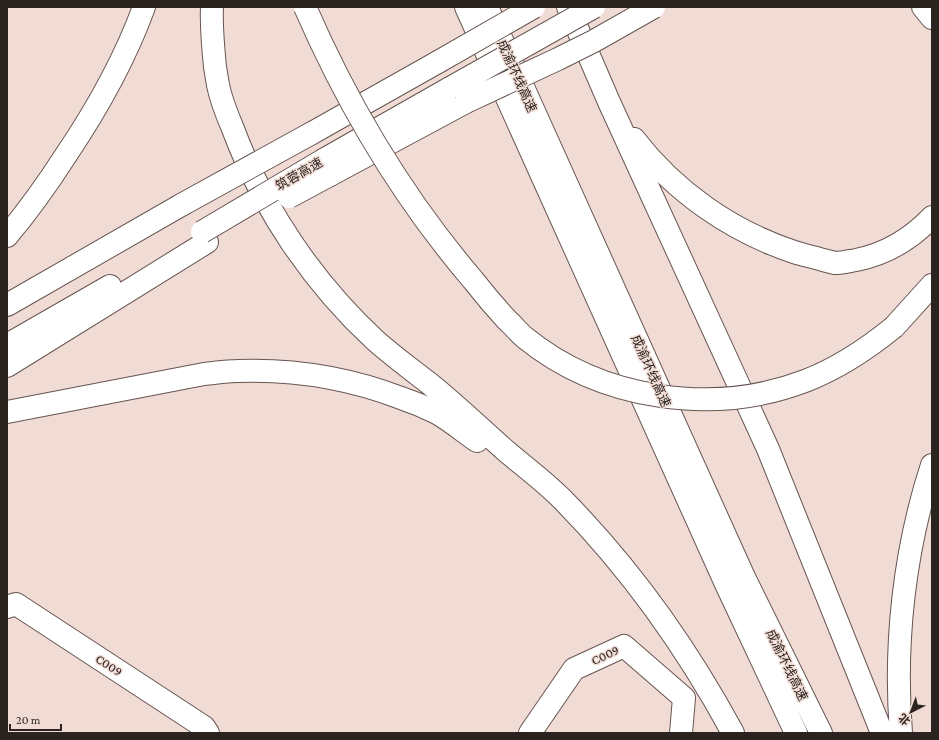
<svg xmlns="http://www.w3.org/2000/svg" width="939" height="740" viewBox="0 0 939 740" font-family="'Crimson Pro','Noto Sans SC',serif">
  <rect width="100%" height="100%" fill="#f1dcd5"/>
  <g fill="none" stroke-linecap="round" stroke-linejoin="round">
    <g stroke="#66554f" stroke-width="24">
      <path id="tertiary" d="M7,607L16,604L204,727L208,733
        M530,733L574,669L624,646L684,698L681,733"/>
    </g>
    <g stroke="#66554f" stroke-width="24">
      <path id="motorway" d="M212,7C211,27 213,47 215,67C216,73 217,79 218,85C221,100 227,115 233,129C263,209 313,283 376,341C393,356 412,370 430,384C456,405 481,429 506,451C525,467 545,482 562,499C630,568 687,648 733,733
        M466,7L726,584L796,733
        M487,7L743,575L821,733
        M568,7L609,102L768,449L882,733
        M923,7L932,18
        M312,133L438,62
        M634,139C675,192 731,231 794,252C803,255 813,257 823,260C827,261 831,262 835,263C842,263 850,261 856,260C886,254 911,239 932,217
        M325,159L450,88
        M330,175L466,102
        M7,236C28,211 48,183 66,155C97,109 125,59 144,7
        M7,305L183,204
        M894,327L932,285
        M7,345L110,286
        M7,366L207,242
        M7,412L204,374C215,373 226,371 237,371C292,369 349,378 401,398C413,402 425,407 437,413C451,421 464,432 477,441
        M901,733C894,644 904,551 932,465"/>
    </g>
    <use href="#tertiary" stroke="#fff" stroke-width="22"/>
    <use href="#motorway" stroke="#fff" stroke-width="22"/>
    <g stroke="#66554f" stroke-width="24" stroke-linecap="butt">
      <path id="motorway-bridge" d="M305,7C348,106 403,198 473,280C484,294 495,307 507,320C513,325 518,332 524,337C601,400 713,416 805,381C839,368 867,349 894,327
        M438,62L534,7
        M450,88L594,7
        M466,102L558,59L594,41L654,7
        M289,197L330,175
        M183,204L312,133
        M202,232L325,159"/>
    </g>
    <use href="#motorway-bridge" stroke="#fff" stroke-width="22"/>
  </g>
  <g text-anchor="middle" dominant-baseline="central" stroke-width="3" stroke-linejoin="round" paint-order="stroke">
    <g font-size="13" fill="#2a2320" stroke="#f1dcd5">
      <text transform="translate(517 76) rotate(66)">成渝环线高速</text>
      <text transform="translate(299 174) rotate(-30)">筑蓉高速</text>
      <text transform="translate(651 371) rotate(66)">成渝环线高速</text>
      <text transform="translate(605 655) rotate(-25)">C009</text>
      <text transform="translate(109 665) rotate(33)">C009</text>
      <text transform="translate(787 665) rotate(64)">成渝环线高速</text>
    </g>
  </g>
  <rect width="939" height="740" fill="none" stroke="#2a2320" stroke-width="16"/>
  <g transform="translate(911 712) rotate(222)" stroke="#f1dcd5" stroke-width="3" paint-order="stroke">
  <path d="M0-3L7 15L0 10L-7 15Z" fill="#2a2320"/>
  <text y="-6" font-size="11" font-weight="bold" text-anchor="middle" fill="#2a2320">北</text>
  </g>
  <path d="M10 724v6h51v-6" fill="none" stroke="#2a2320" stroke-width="2"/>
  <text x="16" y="724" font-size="12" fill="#2a2320" stroke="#f1dcd5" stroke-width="3" paint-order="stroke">20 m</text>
</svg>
